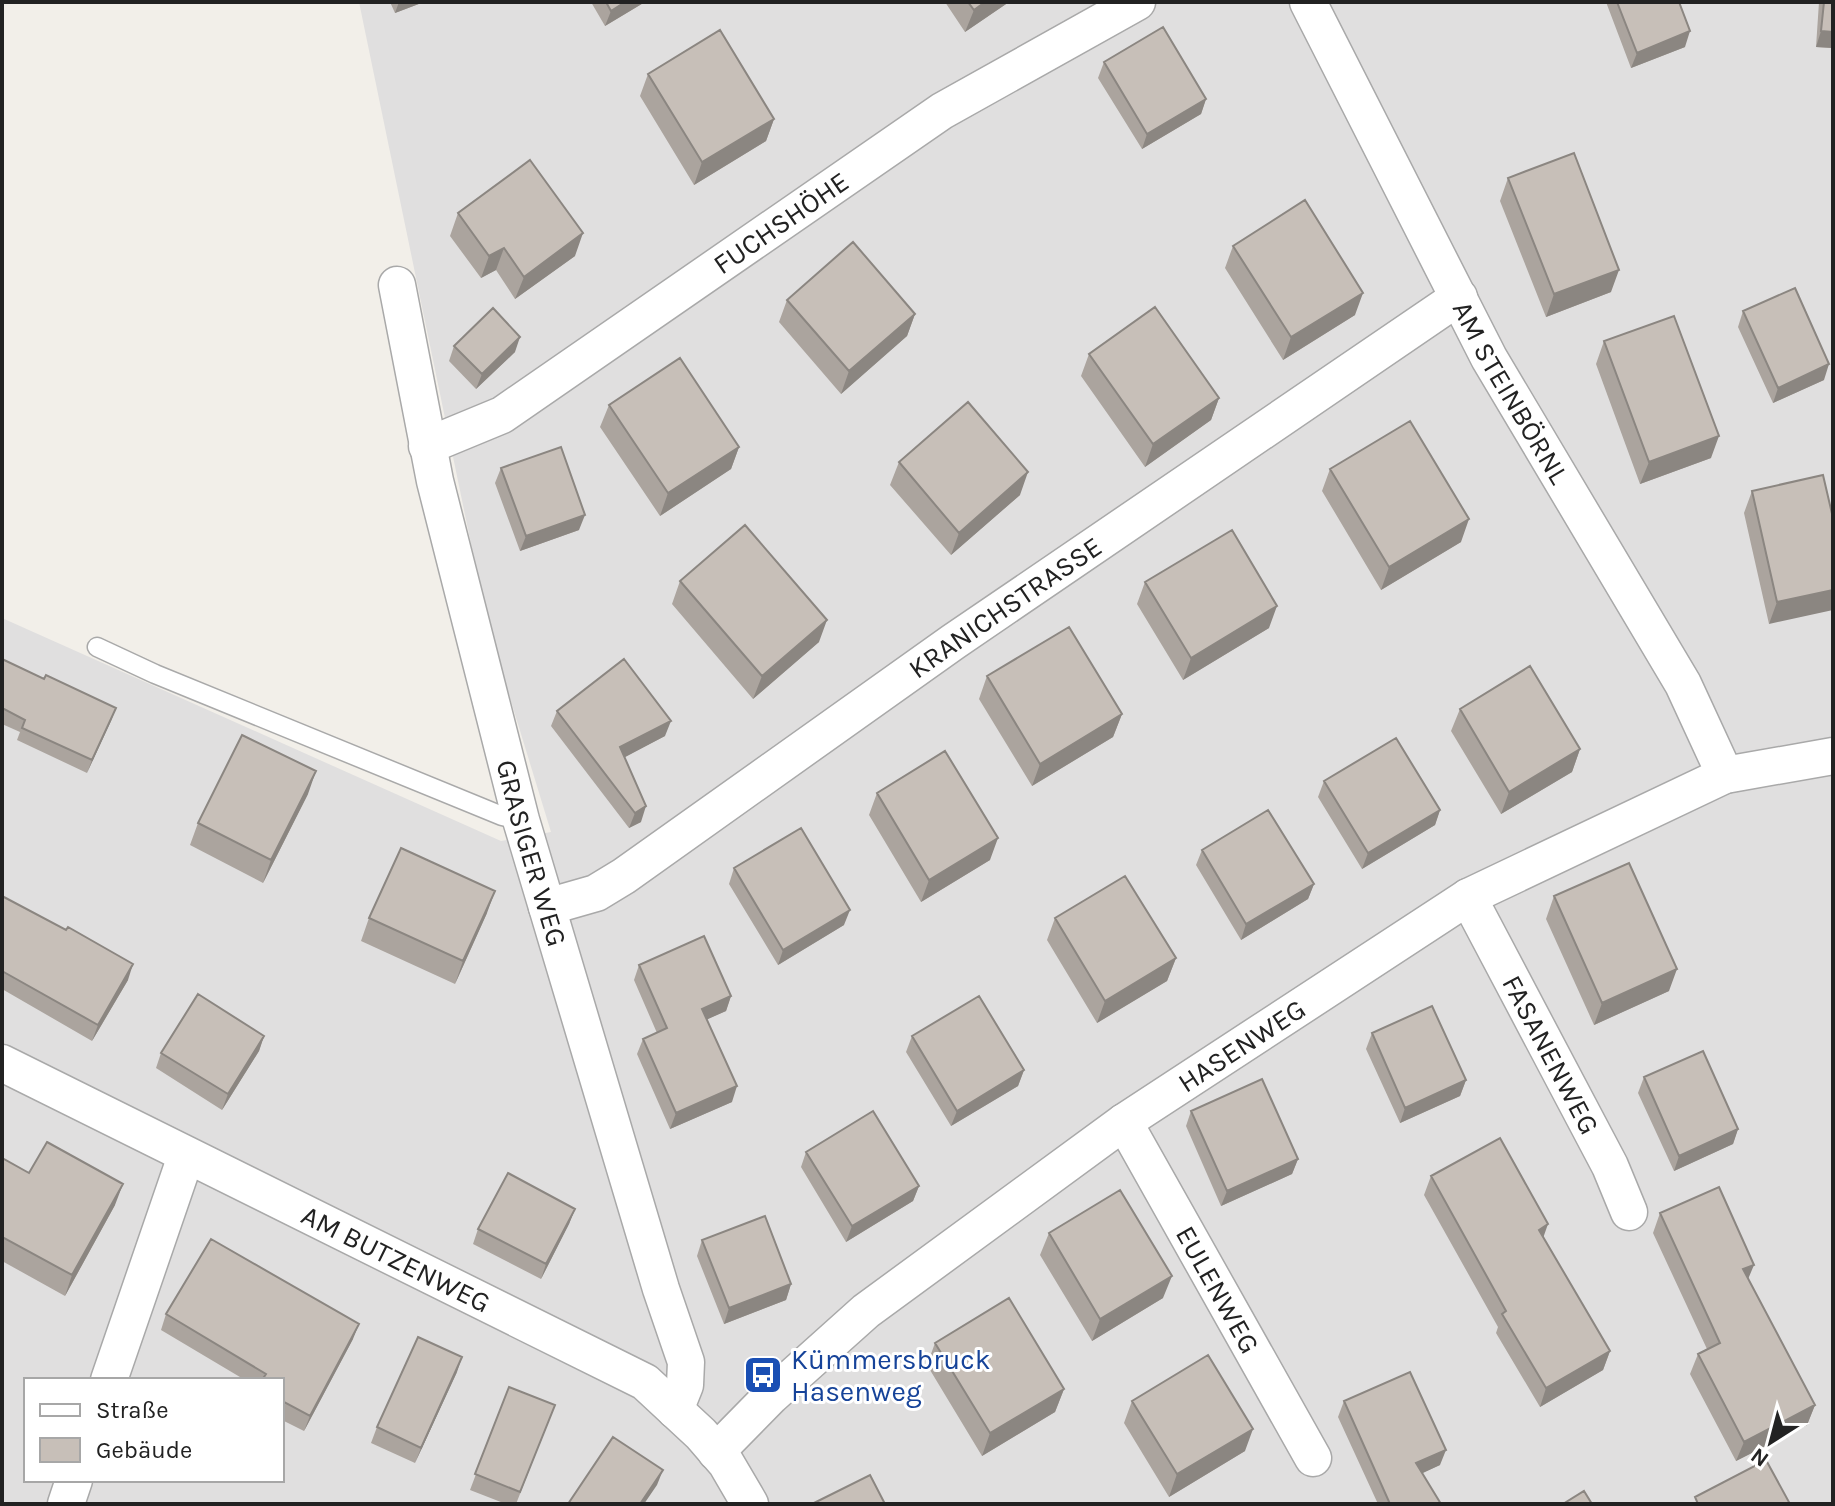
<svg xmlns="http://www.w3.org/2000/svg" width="1835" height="1506" viewBox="0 0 1835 1506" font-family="Karla,sans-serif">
  <rect width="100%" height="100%" fill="#f2efe9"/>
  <path fill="#e0dfdf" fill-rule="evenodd" d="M359,2H1833V1504H2V618L501,841L551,832L488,626ZM26,1380H282V1480H26Z"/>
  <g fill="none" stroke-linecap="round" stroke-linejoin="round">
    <g stroke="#a9a9a9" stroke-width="21">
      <path id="lane" d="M97,647L155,674L502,816L521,820"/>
    </g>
    <g stroke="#a9a9a9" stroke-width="39">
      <g id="street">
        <path id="s1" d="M1308,2L1489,358L1683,684L1725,775"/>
        <path id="s2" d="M397,285L435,481L521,820L661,1289L686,1362L685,1385L675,1410"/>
        <path id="s3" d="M427,446L502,415L942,111L1137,2"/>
        <path id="s4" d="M1468,897L1610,1166L1629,1212"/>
        <path id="s5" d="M547,907L596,893L624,876L953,642L1459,297"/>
        <path id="s6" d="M2,1063L645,1382L701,1434L726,1463L750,1504"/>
        <path id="s7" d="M1124,1122L1313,1458"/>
        <path d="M109,1380L186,1156"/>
        <path id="s8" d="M716,1452L771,1396L866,1311L1124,1122L1468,897L1725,775L1833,756"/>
        <path d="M66,1504L74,1480"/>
      </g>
    </g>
    <use href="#lane" stroke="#fff" stroke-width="18"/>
    <use href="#street" stroke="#fff" stroke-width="36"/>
  </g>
  <path fill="#aba49e" d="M390,2H424L395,13Z
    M591,2H645L605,26Z
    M945,2H1009L965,32Z
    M1606,2H1679L1685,47L1631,68Z
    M1819,2H1833V48L1816,47Z
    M1104,62L1206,99L1201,114L1142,149L1098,78Z
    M648,74L774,119L766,141L694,185L640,96Z
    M1508,178L1611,292L1546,317L1500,201Z
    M458,213L575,256L515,299L496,270L481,278L450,236Z
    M1233,246L1355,315L1283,360L1225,268Z
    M787,300L915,314L907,336L841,394L779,322Z
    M1743,311L1824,380L1773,403L1738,327Z
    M1604,341L1711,458L1640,484L1596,364Z
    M454,346L515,352L476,389L449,361Z
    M1089,354L1219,398L1211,420L1145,467L1081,376Z
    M609,405L739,447L731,469L660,516L600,427Z
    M899,462L1020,495L951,555L890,485Z
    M501,468L579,530L520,551L495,483Z
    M1330,469L1461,542L1381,590L1322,491Z
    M1752,491L1833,518L1769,624L1744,513Z
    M680,581L819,642L753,699L672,604Z
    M1145,582L1269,628L1183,680L1137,604Z
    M2,659L44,679L116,708L87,773L17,740L20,732L2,724Z
    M987,676L1122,714L1113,737L1032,786L979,699Z
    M1460,709L1580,749L1572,772L1501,814L1451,731Z
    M557,711L665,736L624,757L641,822L629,828L551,726Z
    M1324,781L1440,810L1435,825L1362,869L1318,797Z
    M877,793L990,860L921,902L869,815Z
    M308,794L263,883L190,845L198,823Z
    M1202,850L1314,884L1308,899L1241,940L1196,865Z
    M734,868L844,925L778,965L729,884Z
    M2,896L128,980L92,1041L2,989Z
    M1554,896L1669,991L1594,1025L1546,919Z
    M487,913L455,984L361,941L369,918Z
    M1055,918L1176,958L1167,981L1097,1023L1047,940Z
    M639,965L731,996L726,1011L707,1019L732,1102L670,1129L637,1054L643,1039L657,1033L634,980Z
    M1372,1033L1466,1080L1460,1096L1400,1123L1366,1049Z
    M264,1036L259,1051L222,1110L156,1068L161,1053Z
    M912,1036L1024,1070L1018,1086L951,1126L906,1052Z
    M1644,1077L1738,1129L1733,1144L1674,1171L1638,1093Z
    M1191,1111L1298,1159L1292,1174L1221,1206L1186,1126Z
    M806,1152L919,1186L913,1201L846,1242L801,1167Z
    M2,1158L29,1173L115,1205L65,1296L2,1261Z
    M1431,1176L1543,1237L1610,1351L1603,1370L1540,1407L1496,1333L1498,1327L1424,1195Z
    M575,1209L569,1224L541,1279L473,1244L478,1229Z
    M1660,1213L1748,1279L1815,1405L1807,1425L1736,1461L1690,1374L1698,1354L1707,1349L1653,1233Z
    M1049,1233L1163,1298L1092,1341L1040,1255Z
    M702,1240L791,1284L786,1300L724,1324L697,1256Z
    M166,1314L353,1339L304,1431L282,1420V1380H245L161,1330Z
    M935,1343L1064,1389L1055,1412L982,1456L927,1365Z
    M457,1372L415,1463L371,1443L377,1427Z
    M509,1387L555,1405L516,1504H506L470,1490Z
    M1132,1401L1245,1451L1169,1497L1124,1423Z
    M1344,1401L1440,1465L1422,1473L1441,1504H1378L1338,1417Z"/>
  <path fill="#8b8681" d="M399,2H424L395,13Z
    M625,2H645L605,26L611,11Z
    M985,2H1009L965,32L974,10Z
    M1690,31L1685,47L1631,68L1637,53Z
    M1821,31L1833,32V48L1816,47Z
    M1206,99L1201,114L1142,149L1147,134Z
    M774,119L766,141L694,185L702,162Z
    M583,233L575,256L515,299L524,277Z
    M504,248L496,270L481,278L489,256Z
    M1619,270L1611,292L1546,317L1554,294Z
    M1363,293L1355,315L1283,360L1291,337Z
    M915,314L907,336L841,394L849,371Z
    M520,337L515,352L476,389L482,374Z
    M1829,364L1824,380L1773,403L1778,388Z
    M1219,398L1211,420L1145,467L1153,444Z
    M1719,436L1711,458L1640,484L1649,462Z
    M739,447L731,469L660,516L668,493Z
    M1028,472L1020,495L951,555L959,533Z
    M585,515L579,530L520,551L526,536Z
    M1469,519L1461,542L1381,590L1389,567Z
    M1833,590V610L1769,624L1777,602Z
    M1277,606L1269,628L1183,680L1191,658Z
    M827,620L819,642L753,699L762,676Z
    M116,708L111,721L87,773L92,760Z
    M1122,714L1113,737L1032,786L1040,764Z
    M671,721L665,736L614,763L620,747Z
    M1580,749L1572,772L1501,814L1509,792Z
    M316,771L308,794L263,883L271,860Z
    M646,806L641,822L629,828L635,813Z
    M1440,810L1435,825L1362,869L1368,853Z
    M998,838L990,860L921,902L929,880Z
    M1314,884L1308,899L1241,940L1246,924Z
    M495,891L487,913L455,984L463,961Z
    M850,910L844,925L778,965L783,950Z
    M1176,958L1167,981L1097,1023L1105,1001Z
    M133,964L128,980L92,1041L98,1025Z
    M1677,969L1669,991L1594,1025L1602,1003Z
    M731,996L726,1011L697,1024L702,1009Z
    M264,1036L259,1051L222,1110L228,1094Z
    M1024,1070L1018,1086L951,1126L957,1111Z
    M1466,1080L1460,1096L1400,1123L1405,1108Z
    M737,1086L732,1102L670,1129L676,1113Z
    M1738,1129L1733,1144L1674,1171L1679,1156Z
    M1298,1159L1292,1174L1221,1206L1227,1191Z
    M123,1184L115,1205L65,1296L72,1275Z
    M919,1186L913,1201L846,1242L852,1226Z
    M575,1209L569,1224L541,1279L546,1264Z
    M1548,1224L1541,1244L1539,1230Z
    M1754,1265L1746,1284L1743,1269Z
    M1172,1276L1163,1298L1092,1341L1100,1319Z
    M791,1284L786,1300L724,1324L729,1308Z
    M359,1324L353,1339L304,1431L310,1416Z
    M1610,1351L1603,1370L1540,1407L1546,1388Z
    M462,1357L457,1372L415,1463L421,1448Z
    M1064,1389L1055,1412L982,1456L990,1433Z
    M1815,1405L1807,1425L1736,1461L1744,1442Z
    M1253,1429L1245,1451L1169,1497L1177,1474Z
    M1446,1450L1440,1465L1410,1479L1416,1463Z
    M663,1470L657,1485L644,1504H640Z"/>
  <path fill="#c7bfb8" stroke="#8b8681" stroke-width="2" d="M606,2H625L611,11Z
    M968,2H985L974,10Z
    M1617,2H1679L1690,31L1637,53Z
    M1824,2H1833V32L1821,31Z
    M1163,27L1206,99L1147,134L1104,62Z
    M720,30L774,119L702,162L648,74Z
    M1574,153L1619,270L1554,294L1508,178Z
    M530,160L583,233L524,277L504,248L489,256L458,213Z
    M1305,200L1363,293L1291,337L1233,246Z
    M853,242L915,314L849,371L787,300Z
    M1795,288L1829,364L1778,388L1743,311Z
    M1155,307L1219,398L1153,444L1089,354Z
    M493,308L520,337L482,374L454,346Z
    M1674,316L1719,436L1649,462L1604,341Z
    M680,358L739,447L668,493L609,405Z
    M968,402L1028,472L959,533L899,462Z
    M1410,421L1469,519L1389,567L1330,469Z
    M561,447L585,515L526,536L501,468Z
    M1823,475L1833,518V590L1777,602L1752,491Z
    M745,525L827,620L762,676L680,581Z
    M1232,530L1277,606L1191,658L1145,582Z
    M1069,627L1122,714L1040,764L987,676Z
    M2,659L44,679L46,675L116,708L92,760L22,728L25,720L2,708Z
    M624,659L671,721L620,747L646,806L635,813L557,711Z
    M1530,666L1580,749L1509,792L1460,709Z
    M242,735L316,771L271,860L198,823Z
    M1396,738L1440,810L1368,853L1324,781Z
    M945,751L998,838L929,880L877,793Z
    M1268,810L1314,884L1246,924L1202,850Z
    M801,828L850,910L783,950L734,868Z
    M401,848L495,891L463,961L369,918Z
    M1629,863L1677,969L1602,1003L1554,896Z
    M1125,876L1176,958L1105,1001L1055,918Z
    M2,896L66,930L68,927L133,964L98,1025L2,971Z
    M704,936L731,996L702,1009L737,1086L676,1113L643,1039L667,1028L639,965Z
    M198,994L264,1036L228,1094L161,1053Z
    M979,996L1024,1070L957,1111L912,1036Z
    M1432,1006L1466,1080L1405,1108L1372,1033Z
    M1703,1051L1738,1129L1679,1156L1644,1077Z
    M1262,1079L1298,1159L1227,1191L1191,1111Z
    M873,1111L919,1186L852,1226L806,1152Z
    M1500,1138L1548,1224L1539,1230L1610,1351L1546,1388L1502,1314L1506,1311L1431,1176Z
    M47,1142L123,1184L72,1275L2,1237V1158L29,1173Z
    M508,1173L575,1209L546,1264L478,1229Z
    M1719,1187L1754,1265L1743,1269L1815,1405L1744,1442L1698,1354L1720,1343L1660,1213Z
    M1120,1190L1172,1276L1100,1319L1049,1233Z
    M765,1216L791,1284L729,1308L702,1240Z
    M211,1239L359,1324L310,1416L282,1401V1380H262L266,1374L166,1314Z
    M1009,1298L1064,1389L990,1433L935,1343Z
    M418,1337L462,1357L421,1448L377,1427Z
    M1208,1355L1253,1429L1177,1474L1132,1401Z
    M1410,1372L1446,1450L1416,1463L1441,1504H1390L1344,1401Z
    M509,1387L555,1405L520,1492L475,1474Z
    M613,1437L663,1470L640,1504H568Z
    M1766,1460L1790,1504H1698L1695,1497Z
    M870,1475L885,1504H812Z
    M1584,1491L1592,1504H1563Z"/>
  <defs>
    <g id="bus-square" transform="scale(2)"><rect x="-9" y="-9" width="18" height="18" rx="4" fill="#1a4fb4" stroke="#fff"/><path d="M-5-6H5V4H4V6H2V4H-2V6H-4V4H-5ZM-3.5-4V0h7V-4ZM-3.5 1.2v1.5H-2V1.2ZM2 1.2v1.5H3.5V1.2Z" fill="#fff"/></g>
  </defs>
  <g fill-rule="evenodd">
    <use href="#bus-square" x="763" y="1375"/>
  </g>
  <g text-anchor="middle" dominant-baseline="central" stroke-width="6" stroke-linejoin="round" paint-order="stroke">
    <g font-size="28" fill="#222" stroke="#fff">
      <text stroke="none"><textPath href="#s3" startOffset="420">FUCHSHÖHE</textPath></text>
      <text stroke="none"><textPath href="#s1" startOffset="440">AM STEINBÖRNL</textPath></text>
      <text stroke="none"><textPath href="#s5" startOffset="550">KRANICHSTRASSE</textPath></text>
      <text stroke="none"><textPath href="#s2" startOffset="584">GRASIGER WEG</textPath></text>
      <text stroke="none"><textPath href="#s8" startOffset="666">HASENWEG</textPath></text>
      <text stroke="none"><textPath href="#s4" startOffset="178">FASANENWEG</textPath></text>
      <text stroke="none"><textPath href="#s6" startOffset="440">AM BUTZENWEG</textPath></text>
      <text stroke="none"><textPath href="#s7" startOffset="192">EULENWEG</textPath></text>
    </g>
    <g font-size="28" fill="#164399" stroke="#fff" text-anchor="start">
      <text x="791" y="1359">Kümmersbruck<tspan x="791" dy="32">Hasenweg</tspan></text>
    </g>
  </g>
  <rect width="1835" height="1506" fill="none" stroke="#222222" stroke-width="8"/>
  <rect x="24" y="1378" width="260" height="104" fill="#ffffff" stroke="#a7a7a7" stroke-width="2"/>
  <rect x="40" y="1404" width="40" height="12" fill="#ffffff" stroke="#a7a7a7" stroke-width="2"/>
  <text x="96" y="1418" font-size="24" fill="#222222">Straße</text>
  <rect x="40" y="1438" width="40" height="24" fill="#c7bfb8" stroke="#a7a7a7" stroke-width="2"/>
  <text x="96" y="1458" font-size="24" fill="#222222">Gebäude</text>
  <g transform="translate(1771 1442) rotate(216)" stroke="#ffffff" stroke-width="6" paint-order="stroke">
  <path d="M0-6L14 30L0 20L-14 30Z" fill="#222222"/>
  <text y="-12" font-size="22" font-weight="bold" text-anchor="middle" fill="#222222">N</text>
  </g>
</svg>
